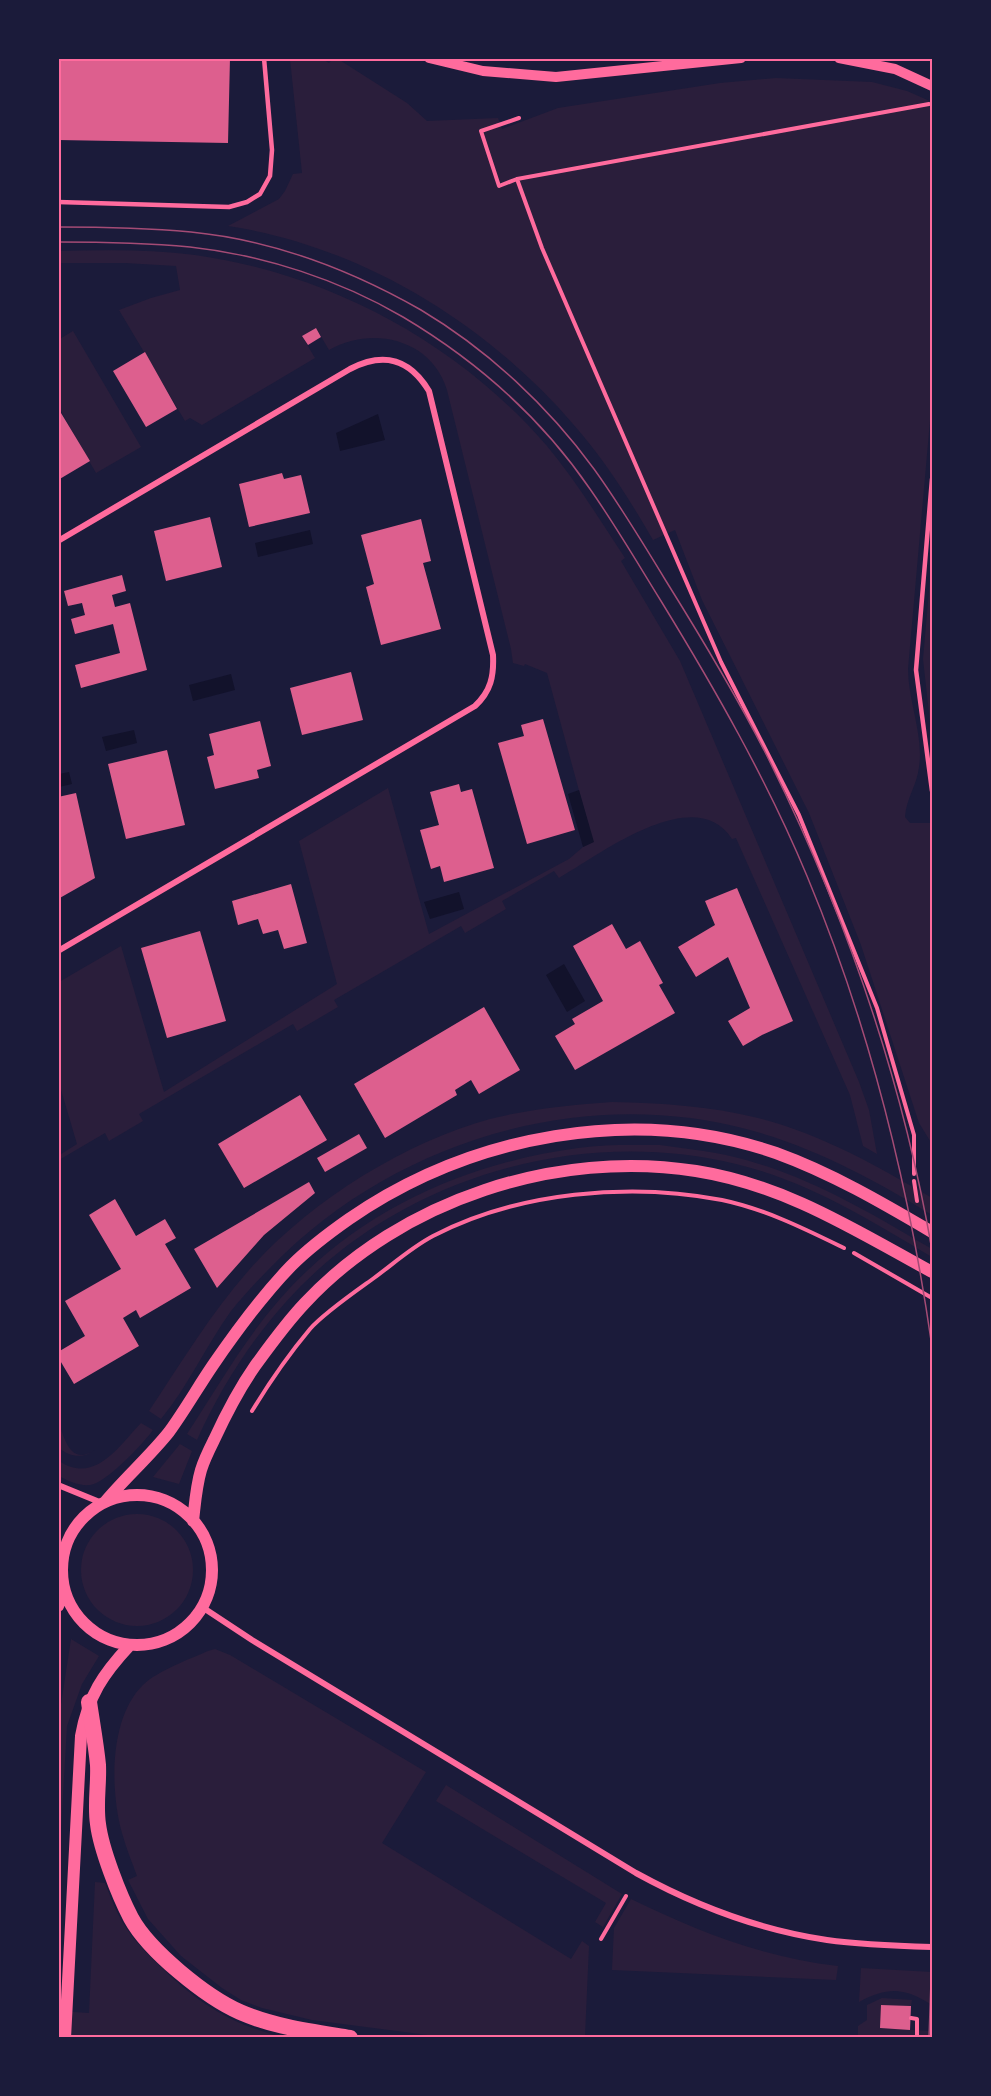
<svg xmlns="http://www.w3.org/2000/svg" width="991" height="2096" viewBox="0 0 991 2096" font-family="'Public Sans',sans-serif">
  <rect width="100%" height="100%" fill="#1b1b3a"/>
  <path fill="#2a1e3b" d="M290,59H322L329,63L333,59H338L407,103L427,121L498,118L502,129L558,108L720,83L776,78L872,82L907,91L932,102V398L908,669C908,701 924,736 919,767C917,785 906,799 905,817L910,823H932V1144L919,1123L861,945L809,813L702,600L675,530L653,540C630,500 604,459 573,424C486,323 361,246 228,226L279,199L285,191L293,174L302,173Z
    M59,251C104,250 150,249 195,255C330,274 458,343 547,446C576,481 600,520 625,558L621,561L680,661L859,1082L869,1110L877,1154L863,1146L850,1095L736,838L732,839C695,781 599,855 559,878L554,871L502,901L506,909L465,933L461,926L334,1000L338,1007L297,1031L293,1024L139,1114L143,1121L109,1141L105,1133L59,1160L58,1156L77,1144L59,1083V982L121,946L164,1092L337,984L299,841L388,788L429,934L569,859L583,847L593,842L547,673L525,664L524,666L513,663L511,649L447,390C432,339 372,325 329,350L316,328L302,336L315,358L202,425L190,418L185,421L119,310L151,298L180,290L176,266L125,263H59Z
    M73,331L141,447L96,473L59,408L58,340Z
    M932,557V740L923,659Z
    M612,1102C661,1103 710,1106 758,1118C821,1134 877,1166 932,1198V1215C875,1180 816,1148 750,1130C580,1084 392,1142 271,1267C257,1281 243,1296 231,1311C206,1346 188,1386 161,1419L149,1411C181,1363 211,1313 249,1270C309,1202 403,1143 490,1119C529,1109 572,1105 612,1102Z
    M660,1145C689,1149 718,1152 746,1160C814,1179 872,1214 932,1249V1257C870,1220 808,1181 736,1164C576,1125 395,1179 285,1303C249,1343 219,1391 197,1440L187,1434C217,1388 244,1340 280,1299C356,1212 465,1163 578,1148C605,1144 633,1145 660,1145Z
    M58,1420C64,1437 70,1467 95,1450C83,1459 70,1457 59,1448Z
    M141,1423L153,1430C143,1444 106,1483 90,1485C79,1486 68,1481 59,1476V1461C95,1485 119,1446 141,1423Z
    M180,1444L192,1451L179,1484L153,1477Z
    M81 1570a56 56 0 1 1 112 0a56 56 0 1 1-112 0Z
    M71,1639L99,1656L82,1684L67,1726L59,1865L58,1724Z
    M215,1649L230,1655L426,1772L382,1843L571,1959L582,1941L589,1946L585,2036L608,2037H443L312,2020L262,2008L241,2000L222,1988L181,1956L148,1919L128,1880L137,1876C132,1862 126,1848 122,1833C110,1790 109,1718 143,1685C157,1671 190,1659 208,1651Z
    M446,1785L622,1894L603,1927L595,1922L606,1903L436,1801Z
    M95,1882L105,1883C111,1898 117,1915 127,1929C136,1943 149,1955 161,1967C196,2002 235,2027 284,2037H59L58,2011L89,2013Z
    M631,1899C697,1931 764,1958 838,1966L836,1980L612,1970L614,1928Z
    M861,1968L932,1972V2005C905,1988 889,1986 859,2002Z
    M882,1998L912,2000L911,2006L882,2005L881,2028L932,2031V2037L858,2038V2026L867,2020V2005Z"/>
  <path fill="#12122b" d="M378,414L385,440L340,451L336,433Z
    M310,530L313,544L258,557L255,543Z
    M231,674L235,690L193,701L189,685Z
    M134,730L137,743L106,751L102,737Z
    M69,772L72,784L59,787V774Z
    M579,790L594,842L583,847L568,794Z
    M459,892L464,909L430,919L424,902Z
    M564,964L585,1001L567,1012L546,975Z"/>
  <path fill="#dd5f8e" d="M58,58H230L228,143L58,140Z
    M316,328L321,337L308,345L302,336Z
    M145,352L177,409L146,427L113,371Z
    M58,408L90,461L58,480Z
    M282,473L284,479L301,475L310,513L249,527L239,484Z
    M210,517L222,567L166,581L154,531Z
    M421,519L431,561L423,563L441,629L381,645L366,587L374,584L361,535Z
    M122,575L126,591L112,595L115,607L130,603L147,670L81,688L75,665L120,653L113,624L75,634L71,619L85,615L82,603L68,606L64,591Z
    M351,672L363,720L302,735L290,688Z
    M543,719L575,830L527,844L498,743L524,736L521,725Z
    M260,721L271,766L257,770L259,778L215,789L207,757L214,755L209,734Z
    M167,750L185,825L126,839L108,764Z
    M459,784L461,792L472,789L494,868L444,882L440,866L431,869L420,830L439,825L430,792Z
    M76,793L95,878L58,899V797Z
    M291,884L307,943L284,949L278,930L263,934L258,919L238,925L232,901Z
    M737,888L793,1021L762,1035L743,1046L728,1021L750,1008L728,957L696,977L678,947L715,925L705,901Z
    M612,924L626,949L640,941L663,983L659,985L675,1013L575,1070L555,1036L575,1024L572,1019L603,1001L573,946Z
    M200,931L226,1021L167,1038L141,948Z
    M484,1007L520,1070L479,1094L471,1080L455,1090L457,1095L385,1138L354,1084Z
    M300,1095L327,1140L244,1188L218,1144Z
    M359,1134L367,1148L325,1172L317,1158Z
    M309,1182L315,1193L264,1235L217,1288L194,1249Z
    M115,1199L136,1236L165,1219L176,1238L165,1244L191,1288L140,1318L136,1310L123,1318L139,1346L74,1384L58,1357V1352L85,1336L65,1301L121,1269L89,1215Z
    M881,2005L911,2006L910,2030L880,2028Z"/>
  <g fill="none" stroke-linecap="round" stroke-linejoin="round">
    <path stroke="#ff6b9d" stroke-width="4" d="M519,118L481,131L499,186L517,179L929,104
      M517,179L542,248L721,662L799,815L877,1008L914,1135V1174
      M914,1181L917,1201
      M854,1253L932,1298
      M252,1411C269,1383 289,1354 310,1329C324,1313 356,1291 374,1278C393,1264 412,1247 433,1236C517,1192 630,1182 722,1200C765,1209 805,1229 844,1248
      M601,1939L626,1896
      M911,2018L917,2019V2038"/>
    <path stroke="#ff6b9d" stroke-width="4.5" d="M58,202L229,207L247,202L260,194L270,176L272,150L264,58
      M932,479L916,670L932,791"/>
    <path stroke="#ff6b9d" stroke-width="6" d="M58,541L350,369C383,352 409,358 429,391L493,655C494,676 491,691 475,706L58,951
      M58,1485L102,1503
      M58,1577L63,1582
      M202,1607L252,1640L636,1873C696,1906 759,1930 827,1940C862,1945 897,1946 932,1947"/>
    <path stroke="#ff6b9d" stroke-width="10" d="M429,58L483,71L556,77L741,58
      M839,58L895,69L932,86"/>
    <path stroke="#ff6b9d" stroke-width="12" d="M62 1570a75 75 0 1 1 150 0a75 75 0 1 1-150 0Z
      M105,1502C125,1478 149,1457 169,1432C185,1410 198,1387 213,1365C237,1330 261,1297 291,1266C308,1249 329,1233 349,1219C471,1135 634,1104 776,1153C831,1173 881,1202 932,1232
      M193,1521C195,1504 196,1487 201,1470C204,1460 209,1450 214,1440C226,1414 239,1389 255,1366C271,1344 286,1323 305,1303C401,1200 557,1149 696,1171C785,1185 855,1230 932,1272
      M58,1606L64,1588
      M65,2038L81,1736C88,1696 103,1674 130,1645"/>
    <path stroke="#ff6b9d" stroke-width="16" d="M89,1702C92,1723 96,1744 98,1765C99,1784 95,1804 98,1824C101,1849 119,1895 131,1918C149,1951 206,1997 240,2012C274,2027 314,2032 350,2038"/>
    <path stroke="#a44b75" stroke-width="1.5" d="M58,227C103,227 147,228 191,232C272,240 351,270 421,310C488,350 548,406 594,469C620,505 643,543 666,581C701,637 736,695 766,754C844,910 902,1078 932,1250
      M58,242C103,242 147,243 190,247C264,255 340,280 403,317C477,361 542,419 590,489C616,526 638,564 661,601C715,689 767,780 807,876C870,1027 909,1186 932,1347
      M929,2038L932,1953"/>
  </g>
  <rect width="991" height="2096" fill="none" stroke="#1b1b3a" stroke-width="120"/>
  <rect x="60" y="60" width="871" height="1976" fill="none" stroke="#ff6b9d" stroke-width="2"/>
</svg>
